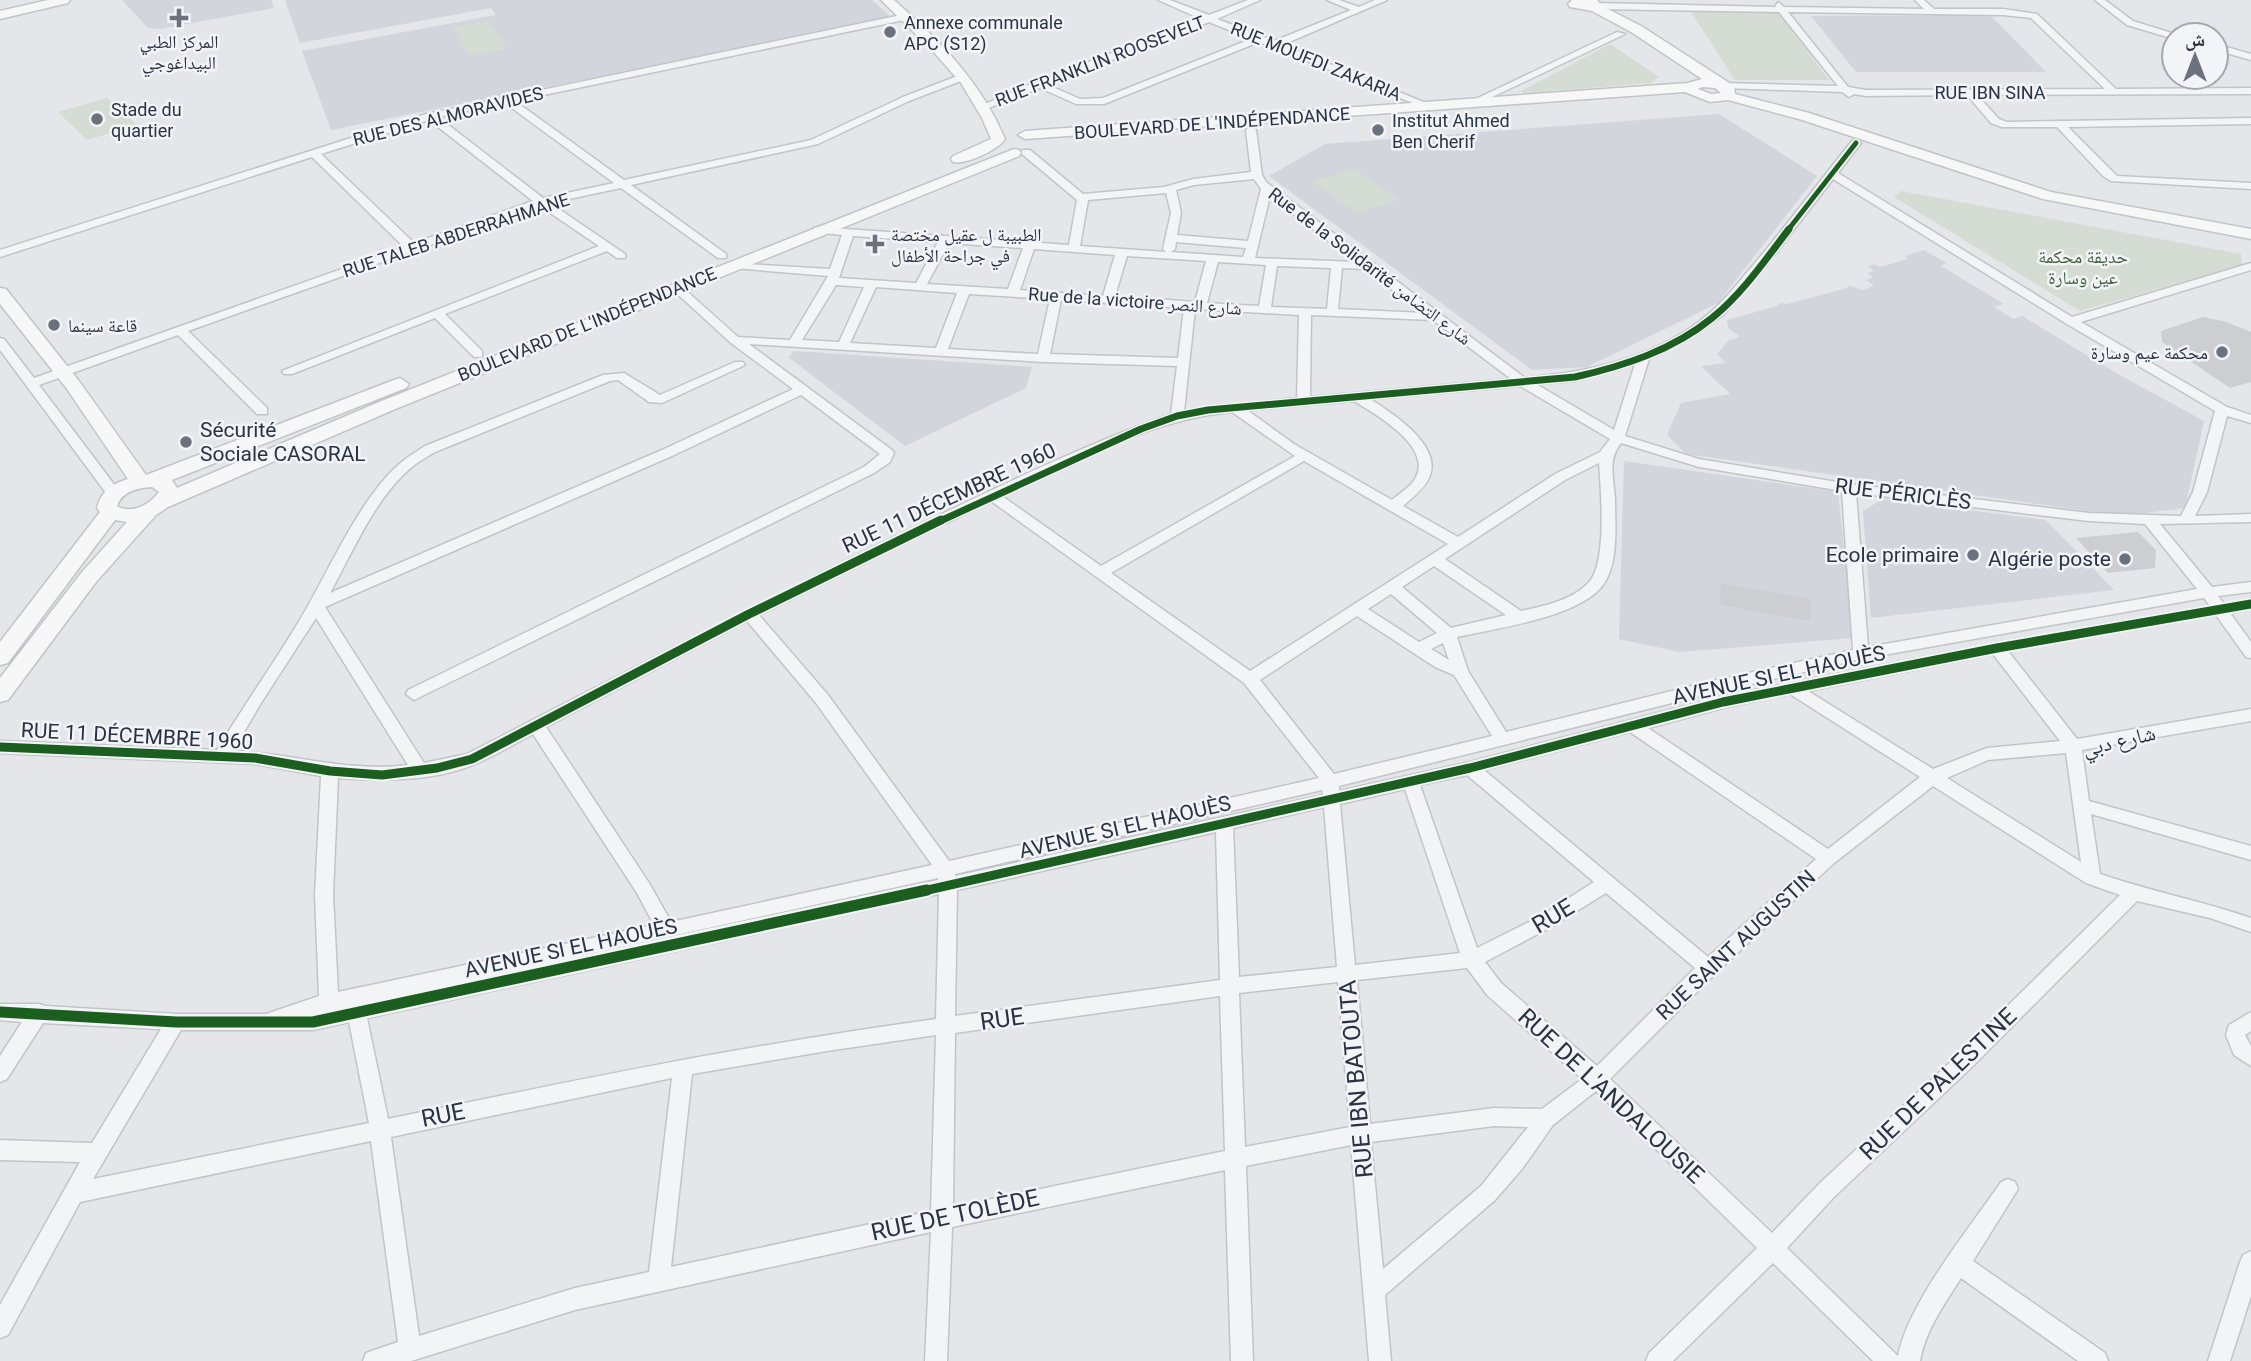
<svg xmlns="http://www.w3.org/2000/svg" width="2251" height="1361" viewBox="0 0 2251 1361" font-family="Roboto,'Noto Naskh Arabic',sans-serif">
  <rect width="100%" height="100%" fill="#e4e6e9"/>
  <path fill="#d2d5dc" d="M122,0H271L274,8L160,29L148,28Z
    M285,0H872L892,18L331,130L302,51L496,15L491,8L300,43Z
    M1990,15L2046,72H1856L1811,16Z
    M1719,114L1817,176L1718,303L1587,367L1532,370L1269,176L1325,144Z
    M1924,250L1946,263L1941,266L2004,304L1994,307L2007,315L2013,319L2022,316L2118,374L2204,421L2185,508L2122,516L1686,454L1667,435L1681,403L1730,394L1701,366L1725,363L1717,354L1728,341L1740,337L1728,328L1727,320L1777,306L1780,303L1787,304L1847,288L1848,285L1862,290L1874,286L1866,280L1873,277L1867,273L1874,271L1868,266L1875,264L1880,267L1908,259L1905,256Z
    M795,351L1004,365L1032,367L1026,388L905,446L788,357Z
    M1624,461L1838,492L1854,638L1679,652L1619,639Z
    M1883,499L2046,520L2114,590L1871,618L1863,511Z"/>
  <path fill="#d5dcd4" d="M1691,12H1778L1829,80H1735Z
    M489,21L507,48L470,56L452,28Z
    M1610,44L1659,77L1651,83L1523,93L1521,91Z
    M107,98L137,125L87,140L58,112Z
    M1355,169L1400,200L1356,213L1312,181Z
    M1901,191L2241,254L2242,265L2080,311L1894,197Z"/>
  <path fill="#ccced1" d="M2203,317L2227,322L2251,332V382L2230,388L2162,342L2161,331Z
    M2138,532L2156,550L2155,568L2108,573L2076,538Z
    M1721,584L1810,599L1811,621L1720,605Z"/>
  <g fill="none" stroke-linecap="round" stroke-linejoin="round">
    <g stroke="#c2c4c7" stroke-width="3">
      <path id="street" d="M1158,0H1170L1209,15L1248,0H1260L1217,19L1274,41L1351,10L1327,0H1339L1359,7L1375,0H1387L1282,45L1436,107L1428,109L1259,42L1104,104H1076L1040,88L986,109L978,107L1036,82L1201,19ZM1209,22L1251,39L1103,98L1080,99L1048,85Z
        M1915,0H1924L1934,9H2003L2037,14L2116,89L2251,88V94L1977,95L1999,119L2007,122L2251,118V124L2068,127L2117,176L2251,183V189L2111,181L2103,176L2057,127H2002L1991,123L1967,95L1866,96L1854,94L1849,97L1842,92L1722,88L1720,86L1725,83L1838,86L1779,12L1596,9L1592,6L1596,3L1775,7L1778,2L1784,7L1924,9ZM1788,12L2003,15L2031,18L2105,89L1866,90L1848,87Z
        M2095,0H2105L2133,21L2178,35H2174V39L2127,25Z
        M906,14L909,15V19L515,101L624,180L811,140L903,97L960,75H966V79L909,101L818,144L631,185L726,254V258H718L621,188L550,203L625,254V258H617L607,251L445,314L482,351V357H474L435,318L292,374H284L282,371L599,246L540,206L188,331L267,408V414H257L178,335L39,385L119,491L121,494L119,497H109L0,350V338L4,339L34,378L404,247L312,157L0,257V250L426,114ZM505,103L614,183L543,198L438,117ZM429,120L533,201L414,243L321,154Z
        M1617,32L1625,34L1471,107L1463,105Z
        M2216,44L2251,54V60L2216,50Z
        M1251,127L1256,130L1262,175L1266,182L1525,378C1585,372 1642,361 1692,327C1715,311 1732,291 1749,270C1785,228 1818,183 1852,141L1856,140L1861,143L1838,173L2072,317L2251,263V270L2081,322L2227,407L2251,415V423L2227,416L2207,492L2195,516L2251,514V522L2160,524L2212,587L2251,582V592L2218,596L2224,604L2251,599V609L2230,613L2251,642V658L2246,657L2216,615L2008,651L2077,739L2251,709V721L2082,750L2089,801L2251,846V860L2091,814L2100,874C2150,891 2201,901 2251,918V932L2210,918L2137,901L1972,1067L1834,1197L1787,1248L1898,1356C1908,1303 1969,1229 2001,1182L2008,1179L2015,1182L2018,1189L1973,1261L2105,1353L2108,1361H2078L1961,1278C1944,1305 1926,1329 1920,1361H1873L1773,1263L1673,1361H1646L1649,1353L1757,1248L1596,1091L1553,1125L1522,1169L1495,1200L1385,1295L1391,1361H1369L1351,1145L1246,1166L1253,1361H1231L1225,1170L952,1227L947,1361H925L931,1232L575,1310L411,1361H363L366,1353L398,1342L371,1141L80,1202L8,1335L0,1338V1305L80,1162L0,1160V1140L92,1143L161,1029L43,1023L7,1079L0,1082V1056L22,1022L0,1020V1004H39L46,1006L176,1014H266L319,996L315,895L321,776L255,764L0,753V741L217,750C243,707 272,666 298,623C327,576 360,495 403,461C410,455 418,451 425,446L603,375L624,373L660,395L735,362H743L745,365L662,403L649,402L618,380L610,381L435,452C427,457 419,461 412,467C376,496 352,553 330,593L662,450L793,389L731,343L673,290V286H681L738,337L790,340L828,276L733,268L729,267V263L830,269L842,235L814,232V228L818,227L1069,245L1077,200L1022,154V150H1030L1083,194L1164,187L1193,179L1251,172L1246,130ZM1254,179L1261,189L1248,241L1177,235L1181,213L1176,190L1194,185ZM1833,179L2067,324L2215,411L2193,492L2181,516L2089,513L1849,484L1699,459L1625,436L1649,359L1685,341L1723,315L1776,253ZM1166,193L1171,213L1163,249L1166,252L1080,246L1088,200ZM1270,196L1355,262L1255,258ZM853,236L938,242L916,283L839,278ZM1176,242L1246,248L1243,257L1171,252L1175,249ZM949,243L1023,248L1008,289L927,284ZM1034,249L1115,255L1103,296L1020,290ZM1127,256L1206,261L1195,302L1115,296ZM1218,262L1266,265L1259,306L1207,303ZM1277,266L1331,268L1327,309L1271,307ZM1342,268L1365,269L1423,313L1338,309ZM836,285L864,287L839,342L802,340ZM876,287L957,293L936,348L850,343ZM969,294L1050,299L1038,354L948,349ZM1061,300L1184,308L1178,358L1050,354ZM1195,309L1299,315L1297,398L1184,411ZM1311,315L1433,320L1511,379L1310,397ZM749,344L1043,362L1177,366L1171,414C1076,448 985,493 894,537C750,607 609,681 467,754L424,763L325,607L672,456L801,395L880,454L864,467L408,690L406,694L414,700L874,473L890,462L894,453L892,450ZM1635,364L1614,430L1536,384L1575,381ZM1520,386L1610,439L1600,452L1555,474L1458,537L1403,506C1412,498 1424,489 1429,478C1444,446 1392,413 1370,399ZM1354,401C1375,414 1432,446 1416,477C1412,486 1400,493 1392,500L1294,444L1247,410ZM1232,412L1295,456L1101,566L1002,496C1076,463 1150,419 1232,412ZM1621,443L1699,467L1842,491L1853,650L1712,681L1506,732L1468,671L1457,637C1496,628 1578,618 1603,585C1619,563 1615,526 1615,500C1614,478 1607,461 1621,443ZM1304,461L1448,544L1250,671L1111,573ZM1599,463C1601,491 1607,559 1590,581C1574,600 1544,606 1521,611L1445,559L1565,480ZM1856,493L2089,521L2145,524L2197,589L1868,647ZM991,501L1244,683L1319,778L949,861L828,695L759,615ZM1434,566L1506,615L1451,628L1402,587ZM1391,594L1437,633L1419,642L1368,609ZM2204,598L2210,606L1997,643L1723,696L1470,762L1339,791V786L1712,693L1861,659ZM1357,616L1435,667L1454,675L1492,736L1334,774L1260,680ZM316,618L408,765C348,773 292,753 233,751L261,703ZM747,621L816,703L932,865L671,922L649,883L546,727ZM1443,643L1449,660L1431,649ZM1993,654L2060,741L1987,748L1933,769L1808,691ZM1790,694L1920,777L1828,849L1648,728L1723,708ZM1630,732L1816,859L1708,957L1484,770ZM533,734L637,893L654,925L338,992L333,895L338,778C384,781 437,782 480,762C498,754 516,743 533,734ZM2066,753L2081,862L1947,778L1988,760ZM1467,775L1594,882L1539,917L1477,948L1420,785ZM1933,786L2086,883L2120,895L1958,1055L1820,1183L1772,1233L1610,1079L1715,974L1834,863ZM1405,789L1460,953L1355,965L1340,804ZM1322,790L1323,795L955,876V874ZM1324,807L1337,967L1239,977L1233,828ZM1216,832L1220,980L955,1016L957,890ZM938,878V880L552,962ZM1606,893L1695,968L1597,1066L1501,983L1485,962L1551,927ZM939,894L936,1019C752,1044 570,1081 388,1119L367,1018ZM1467,968L1487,995L1582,1079L1542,1109L1494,1108L1370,1124L1357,980ZM1338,982L1350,1127L1245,1147L1239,993ZM1220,996L1225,1151L953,1207L955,1033ZM349,1022L369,1123L93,1179L181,1030H313ZM936,1035L931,1211L671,1267L692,1074L827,1051ZM672,1078L649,1272L575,1288L419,1336L391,1137ZM1494,1126L1528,1127L1481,1186L1383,1269L1371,1142Z
        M2251,1012V1031L2245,1035L2251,1046V1066L2234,1055L2226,1035L2229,1025Z
        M2251,1251V1296L2230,1361H2208L2240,1262L2243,1255Z"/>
    </g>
    <g stroke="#c2c4c7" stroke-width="3">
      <path id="secondary" d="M48,0H70L68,3L0,19V11Z
        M881,0H894C940,41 981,82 1005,139C998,150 966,165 953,162L951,159L953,156L991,139L982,118L961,83L931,49Z
        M1572,0H1597L1602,6L1641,26L1734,86L1735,94L1809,113L2051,192L2251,229V239L2043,199L1799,119L1728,100L1710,102L1685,92L1025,139L1018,135L1025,131L1688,83L1702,79L1631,32L1592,11L1570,7L1568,4ZM1702,87L1715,88L1721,93L1711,94L1698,89Z
        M1014,149L1019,150L1021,153L1019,156L393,410L168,507L156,515L96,582L8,700L0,702V678L82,572L127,522L115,520L8,663L0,665V642L100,512L97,508C101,491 112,484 128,479L67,389L0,304V288L6,289L79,381L146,475L394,380L400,378L409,384L406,388L172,480L177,488L379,402ZM152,487L159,492C150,504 132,515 117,506C122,491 138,488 152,487Z"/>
    </g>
    <use href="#street" fill="#f3f4f6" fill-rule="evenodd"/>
    <use href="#secondary" fill="#f7f7f7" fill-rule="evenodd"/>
    <g stroke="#f2f4f8" stroke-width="8">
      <path id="cycleway-far3" d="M1788,230L1856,143"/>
    </g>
    <g stroke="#f2f4f8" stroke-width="10">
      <path id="cycleway-far2" d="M938,522L1141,429L1177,416L1208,410L1575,377C1624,366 1673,350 1712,318C1742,294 1766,259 1789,229"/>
    </g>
    <g stroke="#f2f4f8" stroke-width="13">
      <path id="cycleway-far1" d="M0,747L255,758L330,771L382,775L437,768L472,759L749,614L941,520
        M919,892L1470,768L1723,702L1997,648L2251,604"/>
    </g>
    <g stroke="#f2f4f8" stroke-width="16">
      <path id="cycleway" d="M0,1012L176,1022H313L927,890"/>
    </g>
    <use href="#cycleway-far3" stroke="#1b5e20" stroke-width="5"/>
    <use href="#cycleway-far2" stroke="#1b5e20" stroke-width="7"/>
    <use href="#cycleway-far1" stroke="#1b5e20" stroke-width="9"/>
    <use href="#cycleway" stroke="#1b5e20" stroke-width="11"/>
  </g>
  <g fill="#6b727d" stroke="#f2f4f8" stroke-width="2.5">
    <path d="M175.5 7.5h7v7h7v7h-7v7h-7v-7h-7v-7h7z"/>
    <circle cx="890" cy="32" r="7"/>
    <circle cx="97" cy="119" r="7"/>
    <circle cx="1378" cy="130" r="7"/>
    <path d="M871.5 233.5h7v7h7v7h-7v7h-7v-7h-7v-7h7z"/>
    <circle cx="54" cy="325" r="7"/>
    <circle cx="2222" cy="352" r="7"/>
    <circle cx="186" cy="442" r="7"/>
    <circle cx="1973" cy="555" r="7"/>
    <circle cx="2125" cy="559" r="7"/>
  </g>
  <g text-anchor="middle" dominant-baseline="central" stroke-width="5" stroke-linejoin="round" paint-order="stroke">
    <g font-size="18" fill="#2a3343" stroke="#f2f4f8" text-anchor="start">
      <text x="904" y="22">Annexe communale<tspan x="904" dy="21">APC (S12)</tspan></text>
      <text x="179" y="41" text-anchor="middle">المركز الطبي<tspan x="179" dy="21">البيداغوجي</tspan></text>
      <text x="111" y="109">Stade du<tspan x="111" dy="21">quartier</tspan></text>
      <text x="1392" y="120">Institut Ahmed<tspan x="1392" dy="21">Ben Cherif</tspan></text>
      <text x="891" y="234">الطبيبة ل عقيل مختصة<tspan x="891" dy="21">في جراحة الأطفال</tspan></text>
      <text x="68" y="325">قاعة سينما</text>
      <text x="2208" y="352" text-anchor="end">محكمة عيم وسارة</text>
    </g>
    <g font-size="18" fill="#2a3343" stroke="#f2f4f8">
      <text transform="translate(1100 61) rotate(-21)">RUE FRANKLIN ROOSEVELT</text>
      <text transform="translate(1316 61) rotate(22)">RUE MOUFDI ZAKARIA</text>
      <text x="1990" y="92">RUE IBN SINA</text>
      <text transform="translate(448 116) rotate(-14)">RUE DES ALMORAVIDES</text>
      <text transform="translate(1212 123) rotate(-4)">BOULEVARD DE L'INDÉPENDANCE</text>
      <text transform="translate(456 235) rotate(-18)">RUE TALEB ABDERRAHMANE</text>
      <text transform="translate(1370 266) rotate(37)">Rue de la Solidarité شارع التضامن</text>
      <text transform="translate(1135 301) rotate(4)">Rue de la victoire شارع النصر</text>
      <text transform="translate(587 324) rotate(-22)">BOULEVARD DE L'INDÉPENDANCE</text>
    </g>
    <g font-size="18" fill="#3e5f37" stroke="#f2f4f8">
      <text x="2083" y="256">حديقة محكمة<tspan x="2083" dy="21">عين وسارة</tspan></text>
    </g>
    <g font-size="21" fill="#2a3343" stroke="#f2f4f8" text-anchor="end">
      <text x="200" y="430" text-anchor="start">Sécurité<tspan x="200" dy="24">Sociale CASORAL</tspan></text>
      <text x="1959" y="555">Ecole primaire</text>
      <text x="2111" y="559">Algérie poste</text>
    </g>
    <g font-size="21" fill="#2a3343" stroke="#f2f4f8">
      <text transform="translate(1903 494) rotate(7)">RUE PÉRICLÈS</text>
      <text transform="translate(949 498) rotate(-25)">RUE 11 DÉCEMBRE 1960</text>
      <text transform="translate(1779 675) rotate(-12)">AVENUE SI EL HAOUÈS</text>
      <text transform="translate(137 736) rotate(3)">RUE 11 DÉCEMBRE 1960</text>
      <text transform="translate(2119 741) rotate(-13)">شارع دبي</text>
      <text transform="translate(1125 827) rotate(-13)">AVENUE SI EL HAOUÈS</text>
      <text transform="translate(1736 945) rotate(-43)">RUE SAINT AUGUSTIN</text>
      <text transform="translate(571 948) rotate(-12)">AVENUE SI EL HAOUÈS</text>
    </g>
    <g font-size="24" fill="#2a3343" stroke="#f2f4f8">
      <text transform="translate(1553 916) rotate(-31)">RUE</text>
      <text transform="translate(1002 1019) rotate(-8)">RUE</text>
      <text transform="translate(1356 1079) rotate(-95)">RUE IBN BATOUTA</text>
      <text transform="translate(1938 1084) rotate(-44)">RUE DE PALESTINE</text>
      <text transform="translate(1611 1096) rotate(43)">RUE DE L'ANDALOUSIE</text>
      <text transform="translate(443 1115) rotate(-11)">RUE</text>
      <text transform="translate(955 1215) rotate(-12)">RUE DE TOLÈDE</text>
    </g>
  </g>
  <g transform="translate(2195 56)"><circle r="33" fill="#f2f4f8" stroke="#a2a7b0" stroke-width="2"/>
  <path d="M0-5L12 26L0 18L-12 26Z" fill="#6b727d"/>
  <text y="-10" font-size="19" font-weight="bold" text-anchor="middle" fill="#2a3343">ش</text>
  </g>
</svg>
